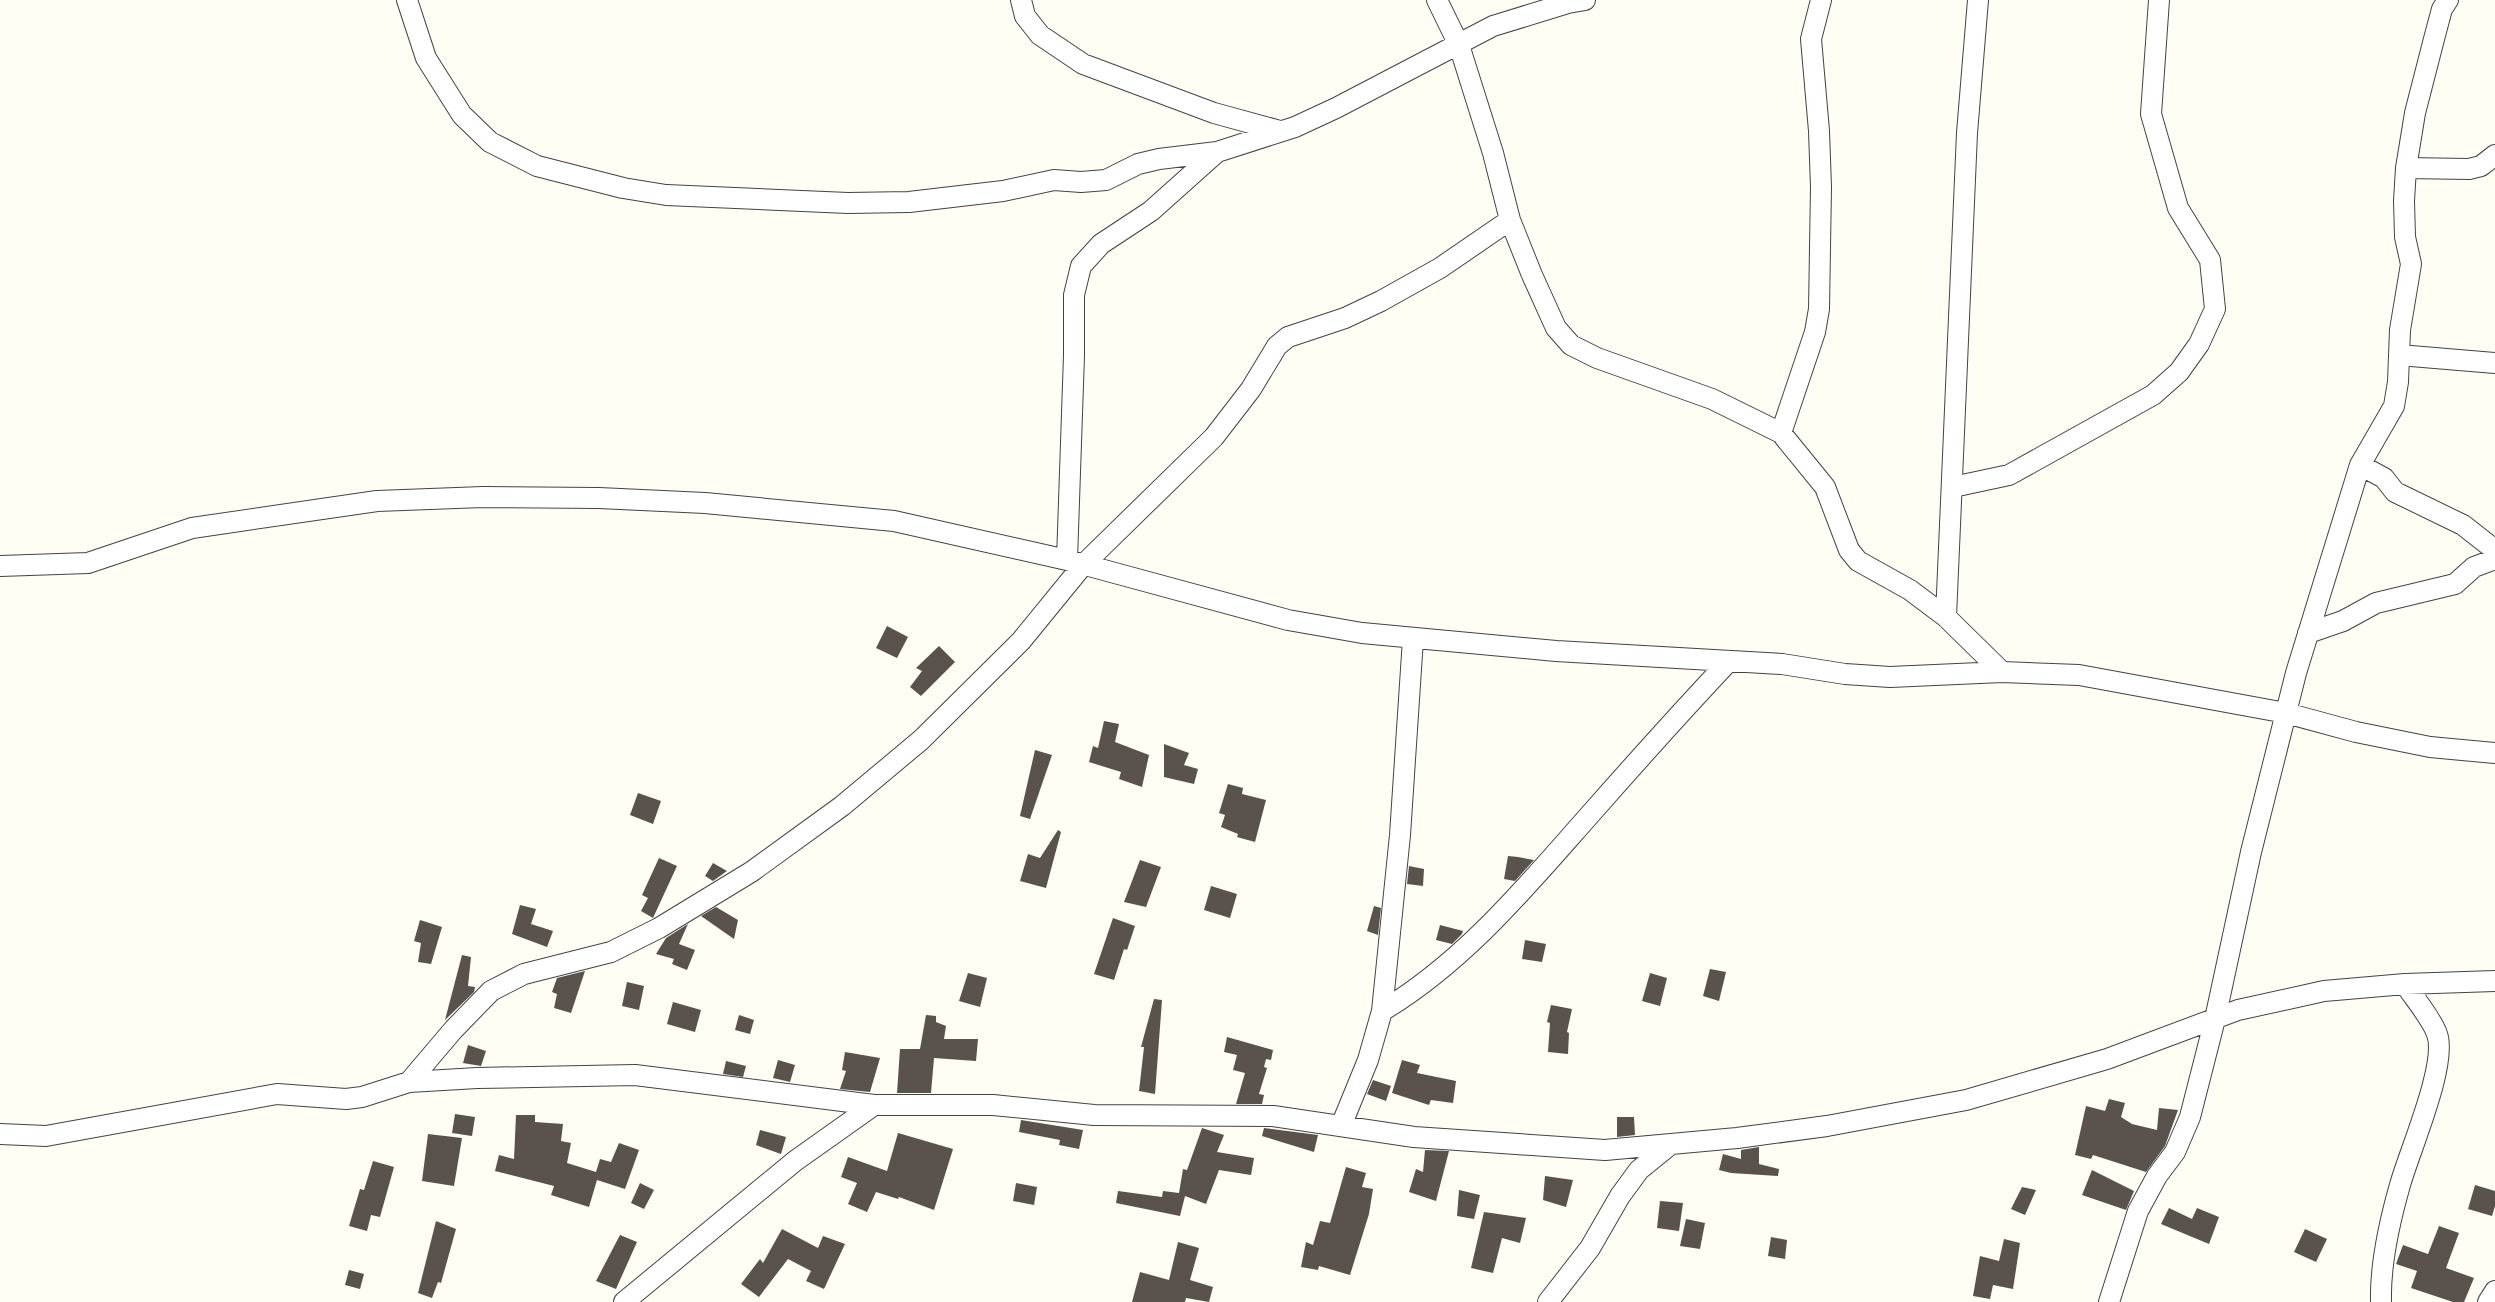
<svg xmlns="http://www.w3.org/2000/svg" width="2495" height="1302" viewBox="0 0 2495 1302" font-family="'Zilla Slab',serif">
  <rect width="100%" height="100%" fill="#fffdf4"/>
  <path fill="#59524d" d="M887,626L908,637L897,658L876,648Z
    M939,646L955,662L921,696L910,687L922,671L916,668Z
    M1104,721L1119,724L1115,742L1149,755L1142,787L1119,779L1121,772L1089,762L1093,746L1098,748Z
    M1164,744L1189,753L1184,765L1198,769L1194,784L1164,777Z
    M1035,750L1052,755L1030,819L1020,816Z
    M1228,784L1243,788L1242,794L1266,800L1255,842L1237,837L1238,834L1221,827L1225,815L1219,813Z
    M638,793L661,801L653,824L630,815Z
    M1058,830L1061,832L1046,888L1020,881L1028,854L1040,858Z
    M1508,856L1518,857L1534,860L1515,881L1504,879Z
    M659,858L677,866L653,918L641,911L648,898L642,895Z
    M1140,860L1161,867L1146,907L1124,902Z
    M713,863L727,871L713,881L705,876Z
    M1409,866L1424,869L1423,886L1407,884Z
    M1211,886L1237,894L1230,918L1204,910Z
    M520,905L536,909L531,924L553,931L547,947L512,934Z
    M1374,906L1381,908L1378,935L1367,931Z
    M716,907L738,920L734,939L701,916Z
    M1113,918L1135,926L1127,950L1124,949L1114,980L1094,974Z
    M420,920L442,927L431,964L418,962L421,943L414,941Z
    M688,924L679,944L695,950L687,970L672,964L674,959L656,954L666,938Z
    M1440,925L1463,931L1462,934L1452,944L1436,940Z
    M1525,940L1546,944L1542,962L1522,959Z
    M462,955L471,957L468,986L475,987L474,992L445,1020Z
    M1710,969L1726,972L1719,1001L1703,996Z
    M585,971L571,1013L554,1008L557,994L552,992L557,978Z
    M968,973L987,978L980,1007L959,1001Z
    M1650,973L1667,978L1660,1006L1642,1001Z
    M627,982L644,986L639,1010L622,1006Z
    M1154,999L1162,1000L1155,1094L1139,1091L1144,1047H1141Z
    M673,1002L701,1010L695,1032L667,1024Z
    M1551,1005L1572,1009L1567,1032L1569,1033L1568,1054L1548,1052L1550,1023L1547,1022Z
    M739,1015L754,1020L750,1034L735,1030Z
    M926,1015L936,1016V1022L946,1026L944,1039H978L976,1061L934,1058L931,1093H897L900,1049H920Z
    M1227,1037L1273,1050L1271,1060L1266,1059L1264,1067L1267,1068L1259,1094L1264,1095L1262,1104H1236L1245,1073L1233,1070L1237,1055L1224,1052Z
    M468,1045L486,1051L481,1066L463,1063Z
    M845,1052L880,1058L870,1092L840,1089L846,1071L842,1070Z
    M778,1060L795,1065L790,1082L773,1078Z
    M1402,1060L1420,1065L1417,1073L1456,1081L1453,1103L1431,1100L1429,1105L1392,1093Z
    M726,1061L746,1066L743,1077L723,1074Z
    M1373,1080L1391,1086L1386,1101L1367,1094Z
    M2109,1099L2125,1103L2121,1117L2132,1124L2157,1130L2159,1108L2178,1110L2165,1146L2146,1172L2093,1155L2091,1159L2075,1155L2086,1106L2105,1111Z
    M455,1114L475,1117L472,1136L452,1133Z
    M516,1115H535V1122L563,1124L561,1141L571,1143L567,1163L596,1172L600,1159L611,1162L619,1143L639,1150L625,1189L597,1180L589,1207L551,1195L554,1186L495,1171L499,1155L514,1159Z
    M1617,1117H1634L1635,1135L1617,1137Z
    M1021,1120L1083,1130L1079,1149L1059,1145L1060,1140L1019,1132Z
    M1202,1128L1224,1135L1217,1152L1254,1158L1251,1175L1219,1170L1206,1204L1185,1196L1180,1216L1116,1203L1118,1191L1162,1197L1163,1191L1179,1193L1183,1169L1187,1170Z
    M1264,1128L1318,1135L1314,1152L1262,1136Z
    M760,1130L786,1137L781,1154L756,1145Z
    M898,1133L953,1149L934,1210L899,1197L898,1199L876,1192L867,1212L848,1204L857,1183L841,1177L848,1157L887,1171Z
    M428,1134L462,1138L454,1186L422,1181Z
    M1759,1147V1164L1779,1169L1778,1176L1731,1173L1719,1170L1723,1154L1741,1159V1150Z
    M1425,1150L1449,1151L1436,1201L1409,1192L1416,1169L1423,1172Z
    M373,1161L394,1167L380,1217L371,1215L367,1231L349,1226L360,1189L364,1190Z
    M1346,1167L1366,1173L1362,1187L1373,1189L1369,1214L1350,1275L1319,1266L1318,1270L1301,1267L1306,1242L1313,1245L1320,1221L1330,1223Z
    M2092,1170L2134,1191L2126,1210L2082,1195Z
    M1545,1176L1573,1180L1566,1207L1543,1200Z
    M640,1183L654,1190L644,1209L631,1203Z
    M1016,1183L1037,1187L1034,1205L1013,1201Z
    M2475,1185L2495,1191V1206L2492,1216L2468,1209Z
    M2022,1187L2036,1190L2025,1215L2011,1209Z
    M1459,1190L1480,1195L1474,1219L1457,1216Z
    M1660,1201L1683,1203L1679,1231L1657,1228Z
    M2169,1208L2192,1219L2197,1208L2219,1217L2209,1244L2161,1224Z
    M1484,1212L1526,1218L1520,1243L1502,1238L1493,1273L1471,1268Z
    M1686,1219L1705,1223L1700,1249L1680,1246Z
    M436,1221L456,1229L441,1283L438,1282L432,1298L418,1293Z
    M2439,1226L2459,1233L2446,1268L2474,1278L2464,1302H2453L2411,1288L2417,1271L2396,1264L2403,1245L2428,1254Z
    M782,1229L818,1248L823,1236L845,1244L824,1289L806,1281L811,1271L788,1259L759,1297L741,1284L760,1259L763,1263Z
    M2305,1229L2327,1239L2316,1262L2294,1252Z
    M620,1235L637,1242L616,1289L596,1281Z
    M1771,1237L1787,1240L1785,1259L1768,1256Z
    M2004,1239L2020,1243L2013,1289L1993,1285L1990,1299L1973,1296L1980,1256L1999,1261Z
    M1178,1242L1199,1248L1190,1280L1213,1287L1209,1302L1186,1298L1185,1302H1132L1140,1272L1169,1280Z
    M349,1270L364,1274L360,1289L345,1285Z"/>
  <g fill="none" stroke-linecap="round" stroke-linejoin="round">
    <g stroke="#434343" stroke-width="22">
      <path id="minor" d="M407,0L426,58L462,115L490,142L537,166L623,188L666,195L848,203L909,202L1003,191L1054,180L1081,182L1106,180L1138,164L1159,159L1217,152
        M1021,0L1025,16L1040,35L1083,64L1214,113L1280,131
        M1437,0L1459,45L1493,153L1510,220L1532,275L1556,328L1571,345L1597,358L1712,399L1781,433L1825,487L1849,550L1858,561L1910,590L1946,617L2002,672
        M2406,168L2469,169L2481,166L2495,155
        M2399,355L2495,363
        M1781,433L1815,332L1819,309L1821,187L1819,131L1811,39L1821,0
        M2360,465L2384,478L2395,492L2463,525L2495,550
        M1953,487L2009,475L2153,395L2179,372L2199,344L2215,309L2210,260L2178,208L2151,114L2159,0
        M1067,560L1074,355V295L1081,266L1101,244L1151,211L1217,152L1295,127L1336,108L1493,26L1568,3L1585,0
        M0,566L88,563L192,528L377,501L483,497L599,498L705,503L894,521L1067,560L1288,620L1362,633L1556,651L1782,664L1845,674L1890,677L2002,672L2079,675L2286,713L2356,732L2430,747L2495,753
        M1946,617L1967,133L1978,0
        M2308,633L2343,621L2376,603L2455,584L2474,567L2495,559
        M1382,1011C1466,961 1530,882 1594,810C1638,760 1683,710 1729,661
        M409,1082L454,1029L491,991L524,974L611,952L659,928L751,872L842,806L921,740L1021,641L1083,565L1214,437L1251,389L1277,346L1288,337L1345,318L1381,301L1440,268L1510,220
        M1341,1126L1368,1060L1382,1011L1400,835L1413,639
        M0,1134L46,1136L277,1094L346,1099L362,1097L409,1082L477,1078L635,1075L874,1105H993L1094,1115L1273,1116L1414,1137L1605,1150L1737,1138L1827,1126L1966,1100L2107,1059L2238,1010L2324,991L2405,984L2495,981
        M624,1302L795,1161L874,1105
        M1548,1302L1590,1248L1620,1196L1639,1170L1671,1144
        M2109,1302L2138,1211L2157,1176L2175,1152L2190,1117L2215,1019L2251,852L2296,673L2360,465L2394,406L2398,382L2400,330L2411,264L2405,237L2404,201L2406,168L2415,113L2434,39L2442,9L2448,0
        M2381,1302C2380,1266 2390,1220 2400,1185C2409,1152 2448,1064 2437,1034C2432,1019 2414,998 2405,984
        M2488,1302L2495,1291"/>
    </g>
    <use href="#minor" stroke="#fff" stroke-width="20"/>
  </g>
</svg>
